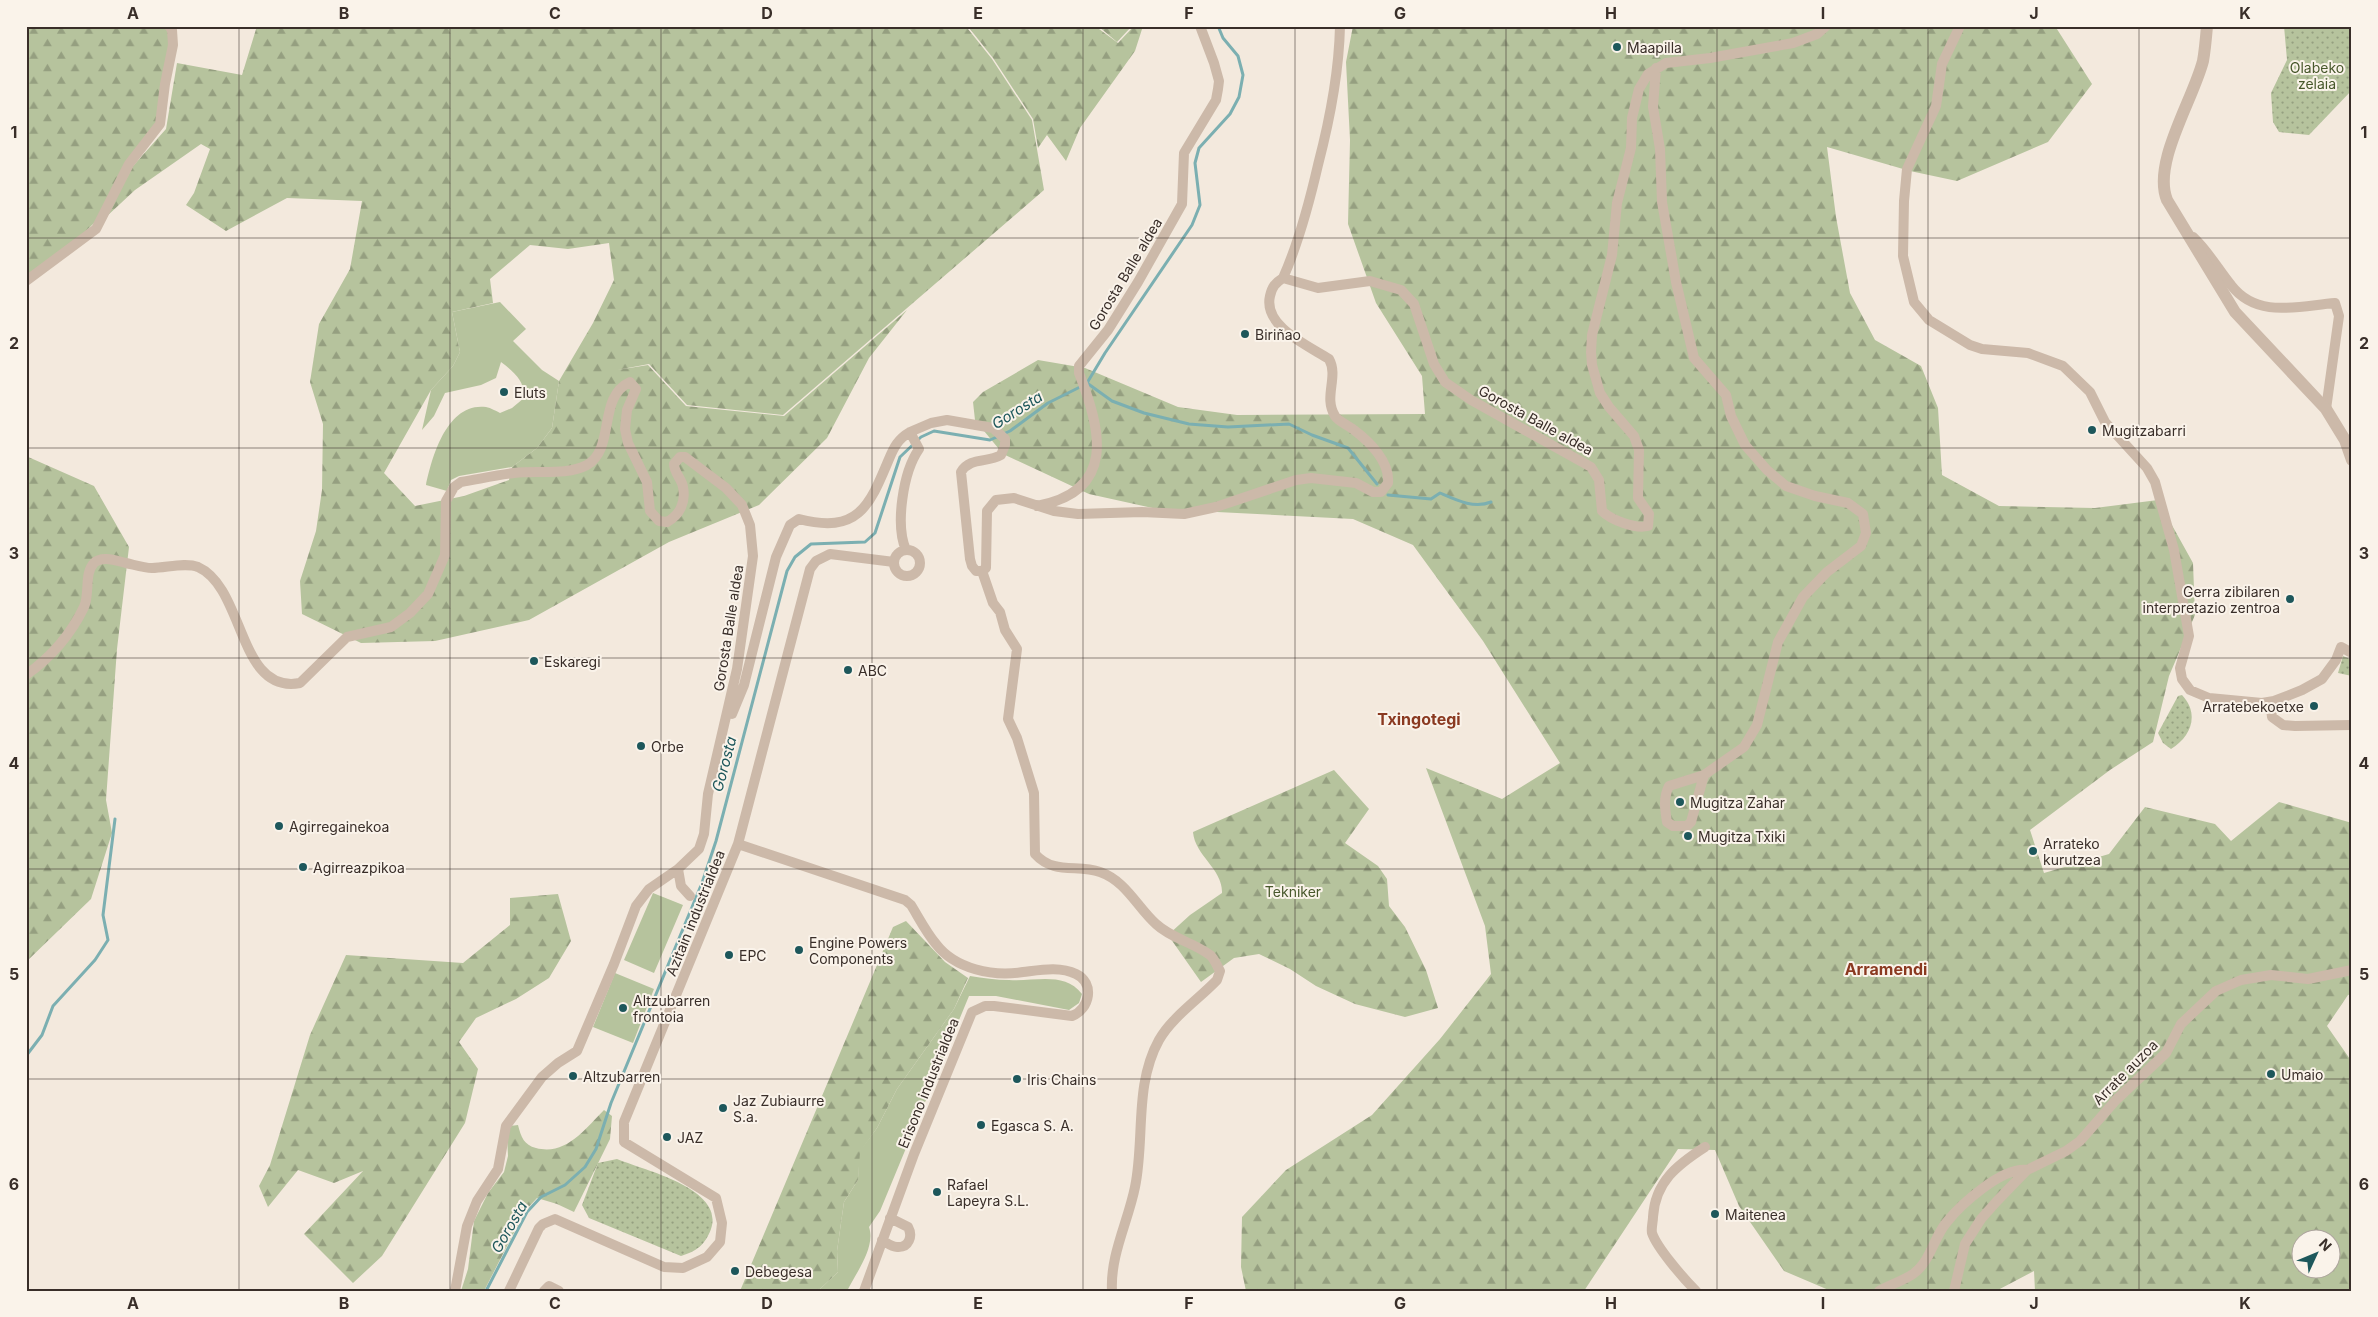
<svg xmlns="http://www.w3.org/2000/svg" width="2378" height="1317" viewBox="0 0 2378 1317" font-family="Inter,sans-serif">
  <defs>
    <pattern id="forest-firs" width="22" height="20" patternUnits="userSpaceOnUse" patternTransform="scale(1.25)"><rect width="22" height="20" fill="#b6c39d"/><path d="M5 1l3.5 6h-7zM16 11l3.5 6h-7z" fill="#959f80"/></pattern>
    <pattern id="park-dots" width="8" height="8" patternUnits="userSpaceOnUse" patternTransform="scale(1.25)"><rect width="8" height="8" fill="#b6c39d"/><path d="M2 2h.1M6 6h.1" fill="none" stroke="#959f80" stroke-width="1.8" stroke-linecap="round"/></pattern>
  </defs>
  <rect width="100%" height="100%" fill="#f3e9dd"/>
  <path fill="#b6c39d" d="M500,302L526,329L513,341L542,370L559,381L552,428L537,448L512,467L459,476L451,480L447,491L426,485C432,457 447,402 486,407C491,408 496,411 500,413L512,408L524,398C525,381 514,372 501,362L496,378L481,385L445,393L434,416L422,430L431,390L453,366L460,352L452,312Z
    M653,893L683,905L654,973L624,960Z
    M615,973L654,989L633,1043L593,1027Z
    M970,976C983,978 996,980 1009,980C1035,982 1064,971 1082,994L1079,1003L1069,1010L996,996H969L880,1211L869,1227C876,1247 856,1273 847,1291H818L838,1272L837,1251L844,1202L858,1180L859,1152L877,1128L897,1089L954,1009Z"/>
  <path fill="url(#forest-firs)" fill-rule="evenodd" d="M26,26H163L167,30L171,40L156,126L98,219L84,233L26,278Z
    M257,26H972L968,29L992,59L1032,120L1044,190L783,415L687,405L649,364L617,370L648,365L686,406L784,416L907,310L869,358L827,438L759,505L669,542L529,620L435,641L361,643L302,614L300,581L316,531L322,490L323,424L310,382L319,324L350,269L362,201L287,198L226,231L186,205L194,193L210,149L201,144L135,190L106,217L133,166L166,129L177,63L242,75ZM609,243L614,280L593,323L559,381L552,428L537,448L512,467L509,480L464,496L415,506L384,473L431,390L453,366L460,352L452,312L493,303L490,279L530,245L568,249Z
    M974,26H1095L1118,43L1134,26H1143L1135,51L1080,128L1066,161L1047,135L1038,148L1033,119L993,58L970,29Z
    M1098,26H1132L1117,42Z
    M1353,26H2055L2092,84L2048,142L1957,181L1910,171L1827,147L1836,217L1850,293L1875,340L1921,366L1938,408L1942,475L1999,506L2095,508L2158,500L2193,563L2195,615L2169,676L2153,742L2110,770L2030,830L2044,873L2109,854L2145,807L2215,824L2231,841L2279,802L2352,823V994L2348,995L2327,1026L2352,1062V1291H2035L2034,1271L1996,1291H1831L1784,1271L1739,1206L1715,1150L1678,1149L1584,1291H1246L1241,1267L1242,1217L1286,1170L1372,1115L1440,1039L1491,974L1485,926L1426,768L1502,799L1560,763L1483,641L1413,545L1353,519L1157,509L1089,494L1003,454L975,420L973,402L983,392L1038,360L1085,368L1178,407L1237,415L1425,414L1422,376L1376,303L1348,224L1350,140L1346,62ZM2300,1240H2330V1270H2300Z
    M26,456L94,486L129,547L117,649L106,800L112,833L91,899L26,962Z
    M1334,770L1369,809L1345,843L1378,866L1387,879L1389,906L1405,927L1426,970L1438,1008L1405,1017L1355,1004L1316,986L1290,969L1259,954L1234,958L1201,982L1168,935L1190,915L1222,893C1223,869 1195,856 1193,832Z
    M558,894L571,941L549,978L516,999L476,1018L459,1042L478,1069L465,1123L382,1256L353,1283L304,1234L363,1171L334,1183L298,1170L268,1207L259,1186L270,1165L310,1035L346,955L463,963L510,925V898Z
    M906,921L945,962L968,978L954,1009L897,1089L877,1128L860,1152L858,1180L844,1202L837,1251L838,1272L818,1291H740L893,927Z
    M604,1110L612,1116L610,1139L574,1212L557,1204L537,1198L525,1211L484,1291H461L468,1269L474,1221L488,1193L504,1172L508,1156L507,1135L510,1126L518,1125C521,1137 524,1145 536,1148C566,1156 585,1129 604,1110Z"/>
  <path fill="url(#park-dots)" d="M2284,26H2352V90L2309,135L2279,132L2273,122L2271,93L2287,60Z
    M2343,656L2352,660V676L2338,673Z
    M2182,695C2200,714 2191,737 2171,749L2163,743L2158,733L2178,696Z
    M617,1159C643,1170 725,1188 711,1229C705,1245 697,1251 681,1256L589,1218L582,1205L598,1163Z"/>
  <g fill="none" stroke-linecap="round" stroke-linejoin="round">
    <path stroke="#7bafb1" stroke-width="3" d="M1218,26L1223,38L1238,56L1243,75L1239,97L1230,114L1199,148L1195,163L1200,205L1192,225L1105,353L1087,383L1112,401L1144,413L1189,424L1228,427L1289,424L1312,435L1348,448L1377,484
      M1388,495L1431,499L1440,493C1456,500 1474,509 1491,502
      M26,1056L42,1035L53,1006L95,960L108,940L103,915L115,819
      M486,1291L527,1212L541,1197L565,1185L585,1167L596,1149L611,1103L702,883L716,841L787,571L795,557L811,544L865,542L875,533L900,457L921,437L934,431L990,440L1010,431L1048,403L1080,387"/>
    <path stroke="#ccb9a9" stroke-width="10" d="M1960,26L1942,64L1936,106L1907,169L1904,201L1903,256L1914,302L1929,320L1970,345L1982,349L2028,353L2063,366L2090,392L2105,422L2147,468L2155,482L2174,550L2189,636L2180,668L2182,679L2190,690L2209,698L2262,703L2274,701L2302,690L2322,679L2336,660L2341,647L2352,653
      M1656,68L1653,107L1660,149L1662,202L1676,282L1694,358L1726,395L1731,416L1745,445L1767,470L1786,486L1815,496L1848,503L1863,514L1866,533L1861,546L1827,572L1803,597L1778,642L1757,725L1744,747L1704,775L1669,786C1663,798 1665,809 1667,822L1673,826H1687L1691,822L1704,775
      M2193,237C2208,251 2218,269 2231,285C2257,319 2298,306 2335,303L2339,316L2326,409
      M1283,278C1299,242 1309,204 1318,165C1330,119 1339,74 1340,26
      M26,281L96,229L129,164L160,124L165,84L173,45L172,30L169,26
      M1037,506C1117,491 1101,430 1079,373V366L1108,330L1138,282L1182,204L1184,153L1216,100L1218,89L1219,81L1214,63L1200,26
      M906,550C895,525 903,472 919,449L910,432L931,423L947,420L993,428L1005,439V445L1001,455C987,463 970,457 961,472L970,559L972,566L976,571H982L986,568L987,511L996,500L1014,498L1054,511L1078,514L1142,512L1184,514L1216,507L1296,480L1311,478L1356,483L1373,492H1381L1388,483C1390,462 1370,442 1354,430C1348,425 1339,422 1335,416C1323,397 1339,377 1329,359C1307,345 1263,326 1270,296C1272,287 1275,283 1283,278L1318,288L1370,281L1401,290L1414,304L1434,364L1445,382L1471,400L1591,467L1599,480L1602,511C1611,520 1635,529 1648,526L1649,514L1638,498L1639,450L1634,436L1609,407L1600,393L1592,365L1591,352L1592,335L1612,255L1617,203L1631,148L1632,118L1639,89L1648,74L1666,63L1710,58L1793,43L1817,34L1826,26
      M894 563a13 13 0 1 1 26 0a13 13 0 1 1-26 0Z
      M982,571L993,603L1000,612L1005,630L1017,649L1008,719L1017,738L1034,793L1035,854C1054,875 1077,864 1100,872C1126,881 1137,907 1156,924C1172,939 1193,942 1210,955C1214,958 1217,966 1220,971L1217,980C1199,999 1172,1017 1159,1040C1134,1085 1145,1139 1135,1187C1128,1222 1110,1255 1112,1291
      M26,675C50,658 71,634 84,607C90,594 84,573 94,563C102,555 117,561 126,563C135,565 144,568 152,568C166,568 185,562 198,567C245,588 238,695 300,683L347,637L391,627L410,613L428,594L445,555L446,501L454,487L461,482C479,479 497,475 514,473C538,470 566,476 587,465C616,448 597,397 630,382L636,389L627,410L625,429L628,443L647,482L650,511L659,521L667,522C680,515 686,502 683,487C682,479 674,473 674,464L680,457H685L726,488L742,505L750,525L753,556L737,669L708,794L704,834L699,849L678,869L681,886L690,896
      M2274,701L2271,709L2272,717L2283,725L2295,726L2351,725
      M732,714L744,685L776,557L790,525L799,519C858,534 869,507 889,459C894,447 898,439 910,432
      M738,844L905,900L911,905C919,918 926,932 936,944C955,969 993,977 1023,972C1040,970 1060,966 1076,974C1095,983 1090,1009 1072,1016L994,1006H985L972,1012L914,1154L864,1291
      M882,1240C887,1243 892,1247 897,1247C909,1248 913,1236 908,1227L890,1218
      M455,1291L467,1226L477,1201L498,1169L506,1126L542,1077L558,1063L577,1051L614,964L636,906L649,889L678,869
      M509,1291L539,1228L543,1224L555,1219L664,1267L683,1268L707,1257L720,1242L722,1223L716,1198L624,1142V1122L738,844L810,569L816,561L830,554L894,562
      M544,1291L549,1286L559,1291
      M1696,1291C1684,1279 1657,1248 1652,1233C1651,1228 1653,1222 1653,1217C1655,1182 1677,1165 1705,1147
      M1879,1291C1889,1285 1903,1281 1913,1274C1931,1261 1933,1239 1946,1223C1961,1204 2002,1167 2027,1170
      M1954,1291L1965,1244L1981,1219L1997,1201L2027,1170L2066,1151L2080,1141L2116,1100L2166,1053L2181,1024L2216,991L2241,980L2271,975L2308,979L2352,970"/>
    <path stroke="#ccb9a9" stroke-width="12" d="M2207,26C2206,38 2205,50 2203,61C2193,100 2152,163 2167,200L2235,312L2326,409L2345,440L2352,460"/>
  </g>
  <path fill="none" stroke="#392e29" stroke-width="1" stroke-opacity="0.55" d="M239,26V1291M450,26V1291M661,26V1291M872,26V1291M1083,26V1291M1295,26V1291M1506,26V1291M1717,26V1291M1928,26V1291M2139,26V1291M26,238H2352M26,448H2352M26,658H2352M26,869H2352M26,1079H2352"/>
  <g fill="#1d575b" stroke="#faf3ea" stroke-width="2">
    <circle cx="1617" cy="47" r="5"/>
    <circle cx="1245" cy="334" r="5"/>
    <circle cx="504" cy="392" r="5"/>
    <circle cx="2092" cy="430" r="5"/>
    <circle cx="2290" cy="599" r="5"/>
    <circle cx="534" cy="661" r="5"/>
    <circle cx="848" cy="670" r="5"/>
    <circle cx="2314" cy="706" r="5"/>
    <circle cx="641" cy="746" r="5"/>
    <circle cx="1680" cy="802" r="5"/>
    <circle cx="279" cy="826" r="5"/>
    <circle cx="1688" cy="836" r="5"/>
    <circle cx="2033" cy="851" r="5"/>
    <circle cx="303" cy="867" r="5"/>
    <circle cx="799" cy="950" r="5"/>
    <circle cx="729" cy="955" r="5"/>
    <circle cx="623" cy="1008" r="5"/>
    <circle cx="2271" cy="1074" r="5"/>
    <circle cx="573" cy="1076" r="5"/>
    <circle cx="1017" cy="1079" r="5"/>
    <circle cx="723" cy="1108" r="5"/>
    <circle cx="981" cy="1125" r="5"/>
    <circle cx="667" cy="1137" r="5"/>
    <circle cx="937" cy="1192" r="5"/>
    <circle cx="1715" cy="1214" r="5"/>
    <circle cx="735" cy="1271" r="5"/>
  </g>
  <g text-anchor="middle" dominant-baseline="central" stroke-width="4" stroke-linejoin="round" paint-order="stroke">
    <g font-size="14" fill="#392e29" stroke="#faf3ea" text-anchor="start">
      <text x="1627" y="47">Maapilla</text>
      <text x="1255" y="334">Biriñao</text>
      <text x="514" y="392">Eluts</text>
      <text x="2102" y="430">Mugitzabarri</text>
      <text x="2280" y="591" text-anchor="end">Gerra zibilaren<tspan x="2280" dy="16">interpretazio zentroa</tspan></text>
      <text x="544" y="661">Eskaregi</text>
      <text x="858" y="670">ABC</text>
      <text x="2304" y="706" text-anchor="end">Arratebekoetxe</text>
      <text x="651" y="746">Orbe</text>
      <text x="1690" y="802">Mugitza Zahar</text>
      <text x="289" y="826">Agirregainekoa</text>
      <text x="1698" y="836">Mugitza Txiki</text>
      <text x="2043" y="843">Arrateko<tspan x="2043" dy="16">kurutzea</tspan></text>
      <text x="313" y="867">Agirreazpikoa</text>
      <text x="809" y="942">Engine Powers<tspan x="809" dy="16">Components</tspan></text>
      <text x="739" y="955">EPC</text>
      <text x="633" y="1000">Altzubarren<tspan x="633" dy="16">frontoia</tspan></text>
      <text x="2281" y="1074">Umaio</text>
      <text x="583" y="1076">Altzubarren</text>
      <text x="1027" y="1079">Iris Chains</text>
      <text x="733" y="1100">Jaz Zubiaurre<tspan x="733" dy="16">S.a.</tspan></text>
      <text x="991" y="1125">Egasca S. A.</text>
      <text x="677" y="1137">JAZ</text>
      <text x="947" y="1184">Rafael<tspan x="947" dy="16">Lapeyra S.L.</tspan></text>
      <text x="1725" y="1214">Maitenea</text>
      <text x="745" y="1271">Debegesa</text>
    </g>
    <g font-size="14" fill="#48582c" stroke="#faf3ea">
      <text x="2317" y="67">Olabeko<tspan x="2317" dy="16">zelaia</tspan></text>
      <text x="1293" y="891">Tekniker</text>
    </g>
    <g font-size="14" fill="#392e29" stroke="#faf3ea">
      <text transform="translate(1125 274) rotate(-59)">Gorosta Balle aldea</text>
      <text transform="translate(1536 420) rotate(29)">Gorosta Balle aldea</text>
      <text transform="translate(728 628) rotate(-81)">Gorosta Balle aldea</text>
      <text transform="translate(695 913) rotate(-68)">Azitain industrialdea</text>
      <text transform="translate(2125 1072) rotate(-45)">Arrate auzoa</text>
      <text transform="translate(928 1083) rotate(-68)">Erisono industrialdea</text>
    </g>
    <g font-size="15" font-style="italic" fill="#1d575b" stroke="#faf3ea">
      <text transform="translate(1017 410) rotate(-32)">Gorosta</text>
      <text transform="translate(724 764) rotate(-75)">Gorosta</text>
      <text transform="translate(509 1227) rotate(-60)">Gorosta</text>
    </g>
    <g font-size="16" font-weight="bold" fill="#8a3920" stroke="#faf3ea">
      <text x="1419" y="719">Txingotegi</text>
      <text x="1886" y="969">Arramendi</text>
    </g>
  </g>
  <rect width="2378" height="1317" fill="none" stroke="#faf3ea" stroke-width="55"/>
  <g transform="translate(2316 1254) rotate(46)"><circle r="24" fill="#faf3ea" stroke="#ada49d"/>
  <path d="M0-4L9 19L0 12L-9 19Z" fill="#1d575b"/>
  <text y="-8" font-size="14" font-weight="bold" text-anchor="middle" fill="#392e29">N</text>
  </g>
  <rect x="28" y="28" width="2322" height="1262" fill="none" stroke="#392e29" stroke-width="2"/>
  <g font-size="16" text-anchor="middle" font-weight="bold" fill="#392e29">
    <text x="133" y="19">A</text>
    <text x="344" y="19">B</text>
    <text x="555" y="19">C</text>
    <text x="767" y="19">D</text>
    <text x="978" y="19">E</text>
    <text x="1189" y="19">F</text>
    <text x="1400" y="19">G</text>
    <text x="1611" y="19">H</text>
    <text x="1823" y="19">I</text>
    <text x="2034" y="19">J</text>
    <text x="2245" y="19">K</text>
    <text x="14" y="138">1</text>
    <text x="2364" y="138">1</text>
    <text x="14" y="349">2</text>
    <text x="2364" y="349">2</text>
    <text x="14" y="559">3</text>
    <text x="2364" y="559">3</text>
    <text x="14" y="769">4</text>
    <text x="2364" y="769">4</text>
    <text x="14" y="980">5</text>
    <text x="2364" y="980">5</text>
    <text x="14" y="1190">6</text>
    <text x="2364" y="1190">6</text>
    <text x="133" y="1309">A</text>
    <text x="344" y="1309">B</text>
    <text x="555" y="1309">C</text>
    <text x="767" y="1309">D</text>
    <text x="978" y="1309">E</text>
    <text x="1189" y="1309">F</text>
    <text x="1400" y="1309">G</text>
    <text x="1611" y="1309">H</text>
    <text x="1823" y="1309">I</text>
    <text x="2034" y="1309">J</text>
    <text x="2245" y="1309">K</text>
  </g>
</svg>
